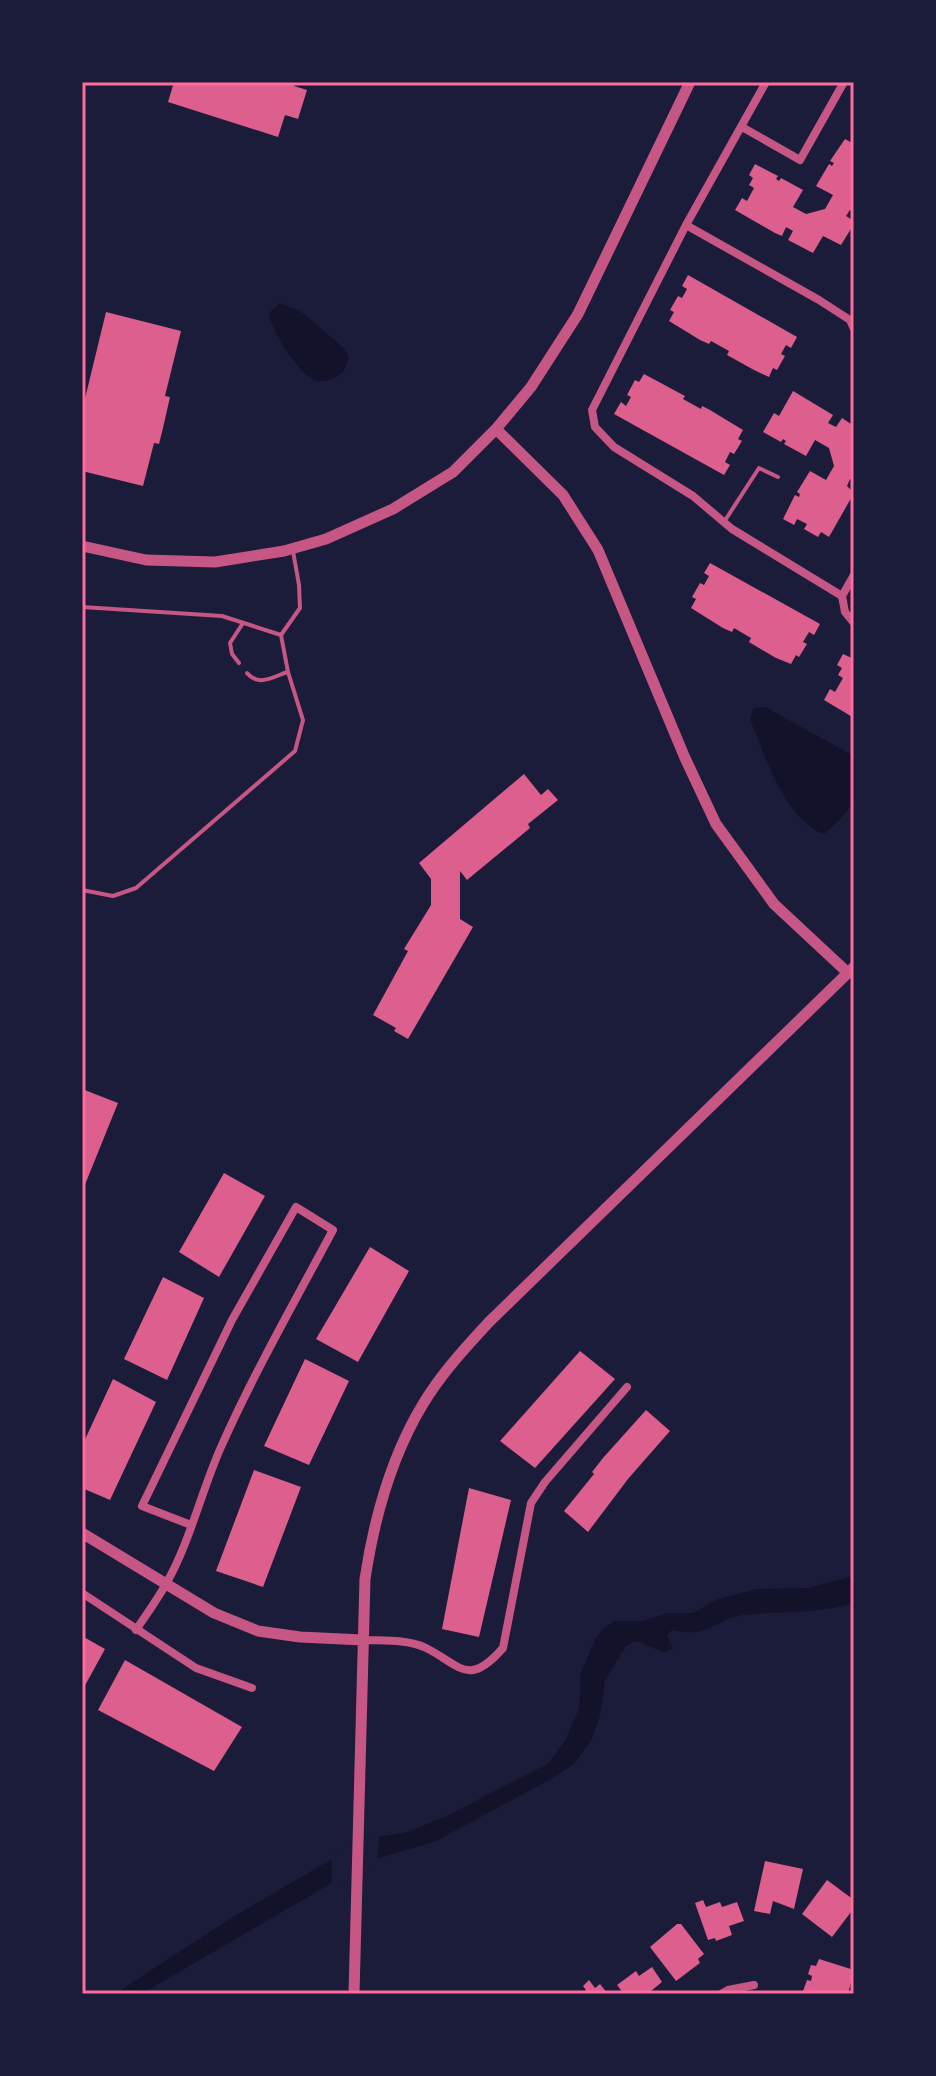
<svg xmlns="http://www.w3.org/2000/svg" width="936" height="2076" viewBox="0 0 936 2076" font-family="Jost,sans-serif">
  <rect width="100%" height="100%" fill="#1b1b3a"/>
  <path fill="#12122b" d="M280,303L300,311L345,349L349,358L343,372C336,377 324,385 314,380C298,372 271,331 269,313Z
    M765,707L854,756C854,800 860,804 824,834C786,821 764,754 750,719L754,708Z
    M854,1576V1603C817,1614 781,1611 743,1615C713,1619 710,1639 672,1630L667,1635L673,1648L664,1653L641,1642H634L626,1646L605,1680L600,1716L591,1740L574,1764L549,1780L436,1841L379,1858L361,1866L141,1994H115L228,1920L366,1839L408,1832L447,1816L549,1763L566,1739L579,1709L581,1672L596,1638L604,1628L615,1621H643L667,1613H693L718,1599L757,1589L808,1588Z"/>
  <path fill="#1b1b3a" d="M379,1834L378,1863L331,1887L332,1853L365,1835Z"/>
  <path fill="#dd5f8e" d="M174,82H296L294,86L307,90L298,119L285,115L278,137L168,102Z
    M845,139L854,144V212L850,210L846,216L854,221V224L841,245L823,236L813,253L788,240L793,231L786,227L782,236L775,233L735,210L742,198L747,201L754,188L749,185L753,178L749,175L755,164L778,176L776,179L779,181L781,178L803,190L793,207L806,214L825,209L833,195L816,186L829,164L832,166L834,163L830,161Z
    M688,275L797,337L791,348L786,345L781,354L785,356L777,370L773,368L769,377L754,370L727,355L729,351L711,341L709,344L700,340L669,321L674,312L670,310L678,296L682,298L687,289L682,286Z
    M106,312L181,331L165,396L170,397L163,428L159,444L154,443L143,486L82,471V411Z
    M644,374L685,396L683,399L701,409L702,406L710,410L743,430L738,439L742,441L734,454L730,452L725,462L730,465L724,475L614,414L621,402L626,406L631,397L627,395L635,380L639,382Z
    M793,391L833,415L828,423L836,427L842,418L854,426V481L850,479L847,486L854,493L829,537L821,532L818,537L804,529L807,524L797,519L794,525L783,519L795,495L799,497L800,494L797,492L810,471L826,480L834,466L829,448L815,440L806,456L784,444L786,441L783,439L781,442L763,432L774,413L779,416Z
    M710,563L820,624L814,635L809,632L803,642L807,644L799,657L796,655L791,664L776,658L749,642L751,638L734,628L732,632L723,628L691,608L696,599L692,597L700,583L704,585L709,576L704,573Z
    M843,654L854,659V718L824,700L830,689L835,692L843,678L838,675L842,668L837,665Z
    M524,774L541,795L548,789L558,800L528,824L530,828L467,880L460,871V919L473,927L408,1039L394,1031L396,1028L373,1015L408,951L404,949L431,905V879L419,863Z
    M82,1089L118,1103L82,1192Z
    M224,1173L265,1196L219,1277L179,1252Z
    M370,1247L409,1271L358,1362L316,1339Z
    M163,1277L204,1298L167,1380L124,1359Z
    M580,1351L615,1379L535,1468L500,1441Z
    M305,1359L349,1381L309,1465L264,1446Z
    M113,1379L156,1402L110,1500L82,1488V1446Z
    M646,1410L670,1431L628,1479L588,1532L564,1511L594,1474L592,1472L603,1458Z
    M254,1470L301,1487L263,1587L216,1571Z
    M469,1488L511,1500L479,1637L442,1629Z
    M82,1636L105,1649L82,1691Z
    M125,1660L242,1727L214,1771L98,1710Z
    M765,1861L803,1869L794,1909L773,1901L770,1914L754,1911Z
    M827,1880L854,1900V1908L832,1937L802,1914Z
    M703,1900L706,1907L720,1902L722,1907L737,1902L744,1921L729,1926L732,1935L716,1941L715,1938L708,1940L695,1903Z
    M677,1924H681L704,1954L698,1959L700,1963L676,1981L650,1947Z
    M819,1959L854,1970L848,1994H802L807,1980L811,1981L812,1976L808,1974L811,1965L816,1966Z
    M652,1967L662,1982L651,1991L653,1994H624L617,1985L636,1971L639,1976Z
    M589,1980L595,1988L600,1984L608,1994H581L586,1990L583,1986Z"/>
  <g fill="none" stroke-linecap="round" stroke-linejoin="round">
    <path stroke="#c65784" stroke-width="4" d="M724,522L759,468L778,477
      M82,607L222,616L281,635
      M239,663L232,654L230,643L243,623
      M247,673C259,687 273,677 287,672
      M82,890L113,896L136,888L295,751L303,720L288,672L281,635L300,608L299,585L293,551"/>
    <path stroke="#c65784" stroke-width="8" d="M766,82L686,225L592,410L595,427L614,447L693,496L732,529L842,596L854,575
      M742,127L800,160L844,82
      M686,225L819,300L850,320L854,329
      M842,596L845,612L854,623
      M82,1593L196,1668L252,1688
      M136,1630C146,1615 157,1600 166,1584C190,1542 201,1492 221,1447C254,1373 295,1301 333,1230L296,1207L232,1320L142,1506L191,1525
      M363,1640C383,1641 405,1639 424,1647C460,1664 467,1689 503,1648L531,1503L545,1482L627,1387
      M721,1994L728,1990L754,1985"/>
    <path stroke="#c65784" stroke-width="11" d="M496,429L563,495L598,550L685,758L716,824L774,904L848,973
      M82,546L146,560L215,562L284,551L326,539L393,509L453,472L496,429L531,387L578,314L690,82
      M82,1533L214,1613L258,1631L300,1637L363,1640
      M354,1994L365,1579C374,1519 391,1457 423,1404C441,1374 465,1348 489,1322L854,967"/>
  </g>
  <rect width="936" height="2076" fill="none" stroke="#1b1b3a" stroke-width="168"/>
  <rect x="84" y="84" width="768" height="1908" fill="none" stroke="#ff6b9d" stroke-width="3"/>
</svg>
